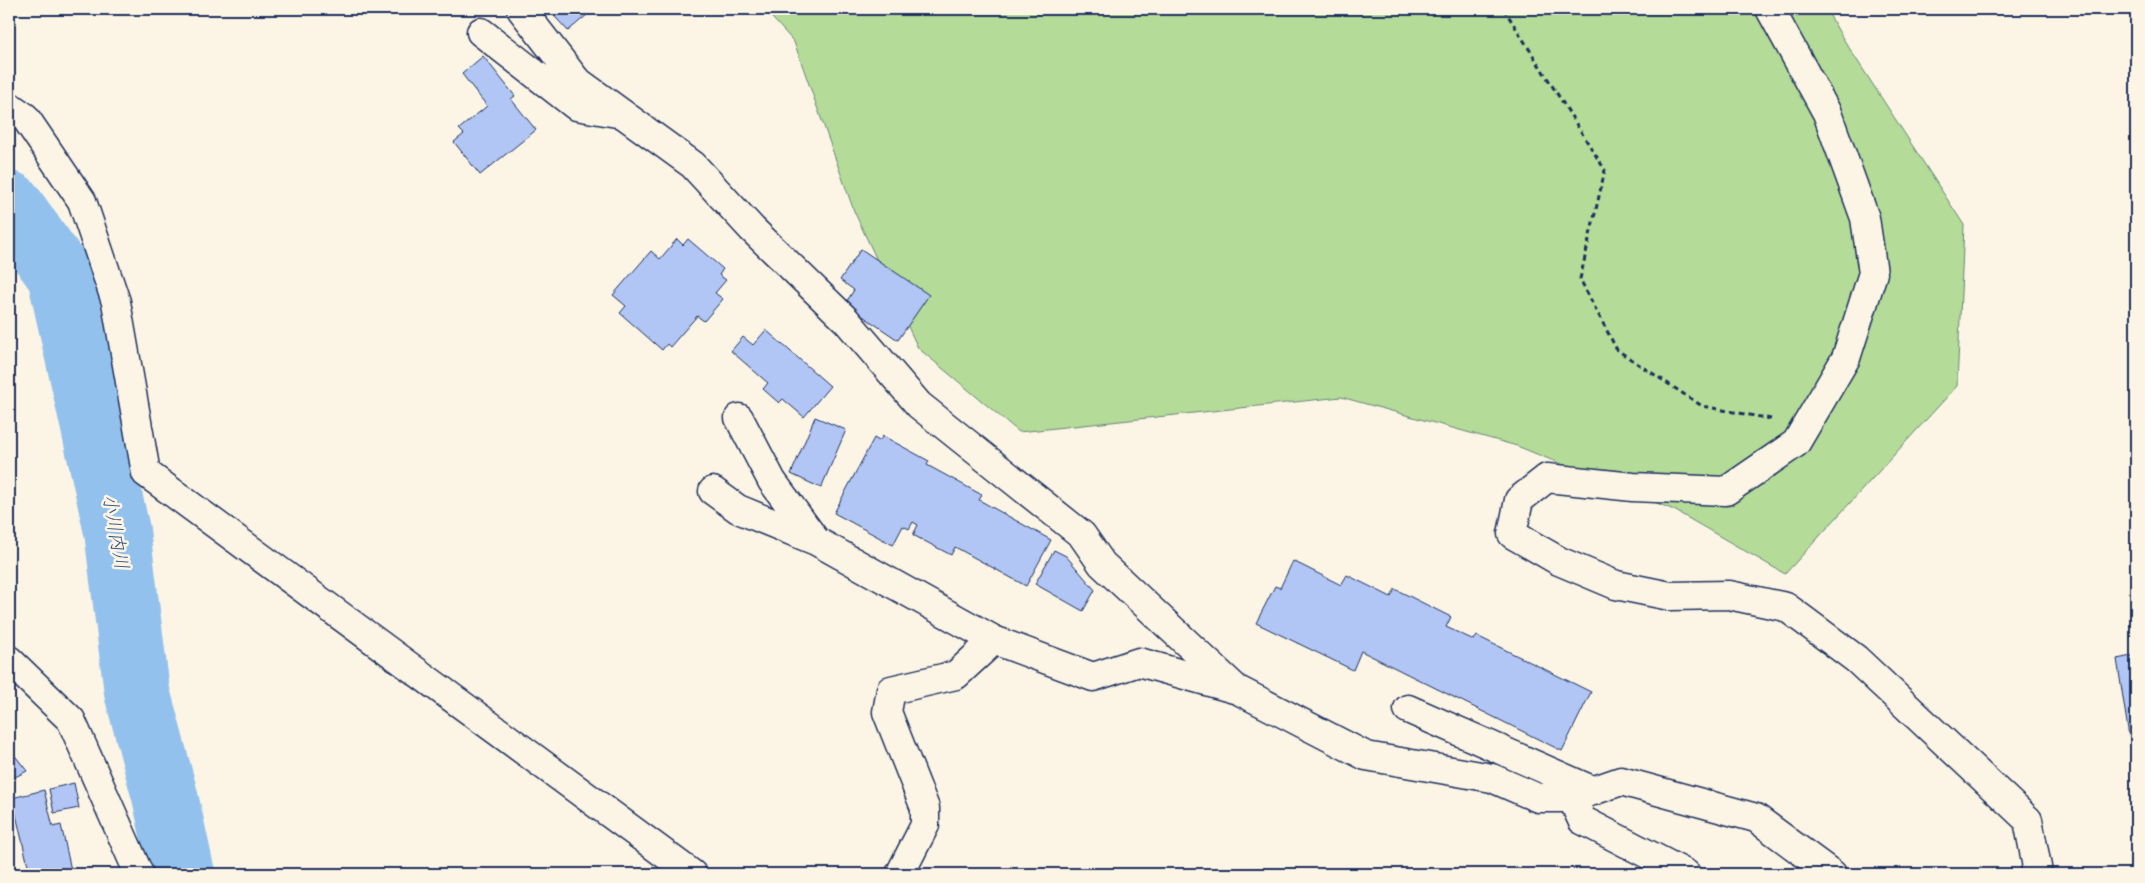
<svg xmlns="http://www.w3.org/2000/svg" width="2145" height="883" viewBox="0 0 2145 883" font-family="'Balsamiq Sans','Klee One',sans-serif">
  <rect width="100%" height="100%" fill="#fcf5e5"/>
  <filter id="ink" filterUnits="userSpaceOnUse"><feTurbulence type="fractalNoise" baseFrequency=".02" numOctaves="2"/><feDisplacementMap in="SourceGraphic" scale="10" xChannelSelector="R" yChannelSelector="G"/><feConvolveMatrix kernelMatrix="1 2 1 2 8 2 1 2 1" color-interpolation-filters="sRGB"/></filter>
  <g filter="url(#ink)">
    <path fill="#b4db97" stroke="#68857a" d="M764,9H1826L1842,37L1964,225L1957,386L1785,574L1674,510L1517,446L1341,397L1019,432L918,348L854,211L794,42Z"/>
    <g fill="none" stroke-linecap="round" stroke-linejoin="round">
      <path stroke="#93c1ed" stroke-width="66" d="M9,204L60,275L117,531L137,692L165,796L182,874"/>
    </g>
    <path fill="#b1c6f5" stroke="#1b2f5e" d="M548,9H594L568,31Z
      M483,56L515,96L511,99L536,130L480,175L454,142L464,134L459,129L487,106L462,74Z
      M677,239L683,245L688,239L723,269L719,275L726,280L715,293L723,299L704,321L697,316L670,347L667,344L662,350L620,313L626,306L613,295L651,251L660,259Z
      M861,249L929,295L898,340L845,304L854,290L840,280Z
      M766,330L830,386L804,417L783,399L779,403L763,389L768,383L731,351L743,337L753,345Z
      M815,417L846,430L821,488L791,474Z
      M883,436L929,461L927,465L982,495L979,500L1051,540L1026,586L955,547L951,555L913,535L918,525L913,522L909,529L903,526L893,545L834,513L874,438L879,441Z
      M1054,550L1066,556L1095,590L1083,611L1035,584Z
      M1293,561L1341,585L1347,575L1391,597L1395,589L1451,617L1446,627L1474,640L1477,636L1591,692L1562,751L1361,651L1353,670L1256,623L1275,586L1280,588Z
      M2136,655V735L2129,736L2117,659Z
      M9,748L27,771L9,780Z
      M74,783L79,808L54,813L49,789Z
      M44,790L53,827L61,825L71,870L51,874H30L12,798Z"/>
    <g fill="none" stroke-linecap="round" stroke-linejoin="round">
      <g stroke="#1b2f5e" stroke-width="31">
        <path id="minor" d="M521,9L576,80L693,165L752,229L846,320L919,405L1082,535L1102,564L1234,687
          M1770,9L1827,113L1865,218L1873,273L1846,358L1796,443L1726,491L1633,487L1547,478L1519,500L1512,534L1559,561L1616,585L1670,596L1729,595L1786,607L1856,659L2028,820L2037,867L2034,874
          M481,32L576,106L617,113
          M9,106L25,117L82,201L116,302L146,473L692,874
          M739,418L772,481L816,541L994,640L1093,677L1139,662L1238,690L1366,756L1492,778L1538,798H1572L1621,781L1756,818L1832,874
          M713,491L738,509L816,541
          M9,660L71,720L139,874
          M1408,709L1594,791
          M1572,798L1582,820L1686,874
          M900,874L925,825V808L887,712L891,690L956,675L994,640"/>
      </g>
      <path stroke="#1b2f5e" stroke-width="3" stroke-dasharray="5 4" stroke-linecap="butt" d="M1504,9L1605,170L1580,279L1617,350L1702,406L1771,419"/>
      <use href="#minor" stroke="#fcf5e5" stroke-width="28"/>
    </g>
  </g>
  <g text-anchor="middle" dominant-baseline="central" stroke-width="5" stroke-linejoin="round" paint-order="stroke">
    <g font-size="19" font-style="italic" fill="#395482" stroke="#fcf5e5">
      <text transform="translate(115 532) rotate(80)">小川内川</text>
    </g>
  </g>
  <rect width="2145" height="883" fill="none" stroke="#fcf5e5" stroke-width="30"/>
  <rect x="15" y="15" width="2115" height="853" fill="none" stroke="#1b2f5e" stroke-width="2" filter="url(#ink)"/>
</svg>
